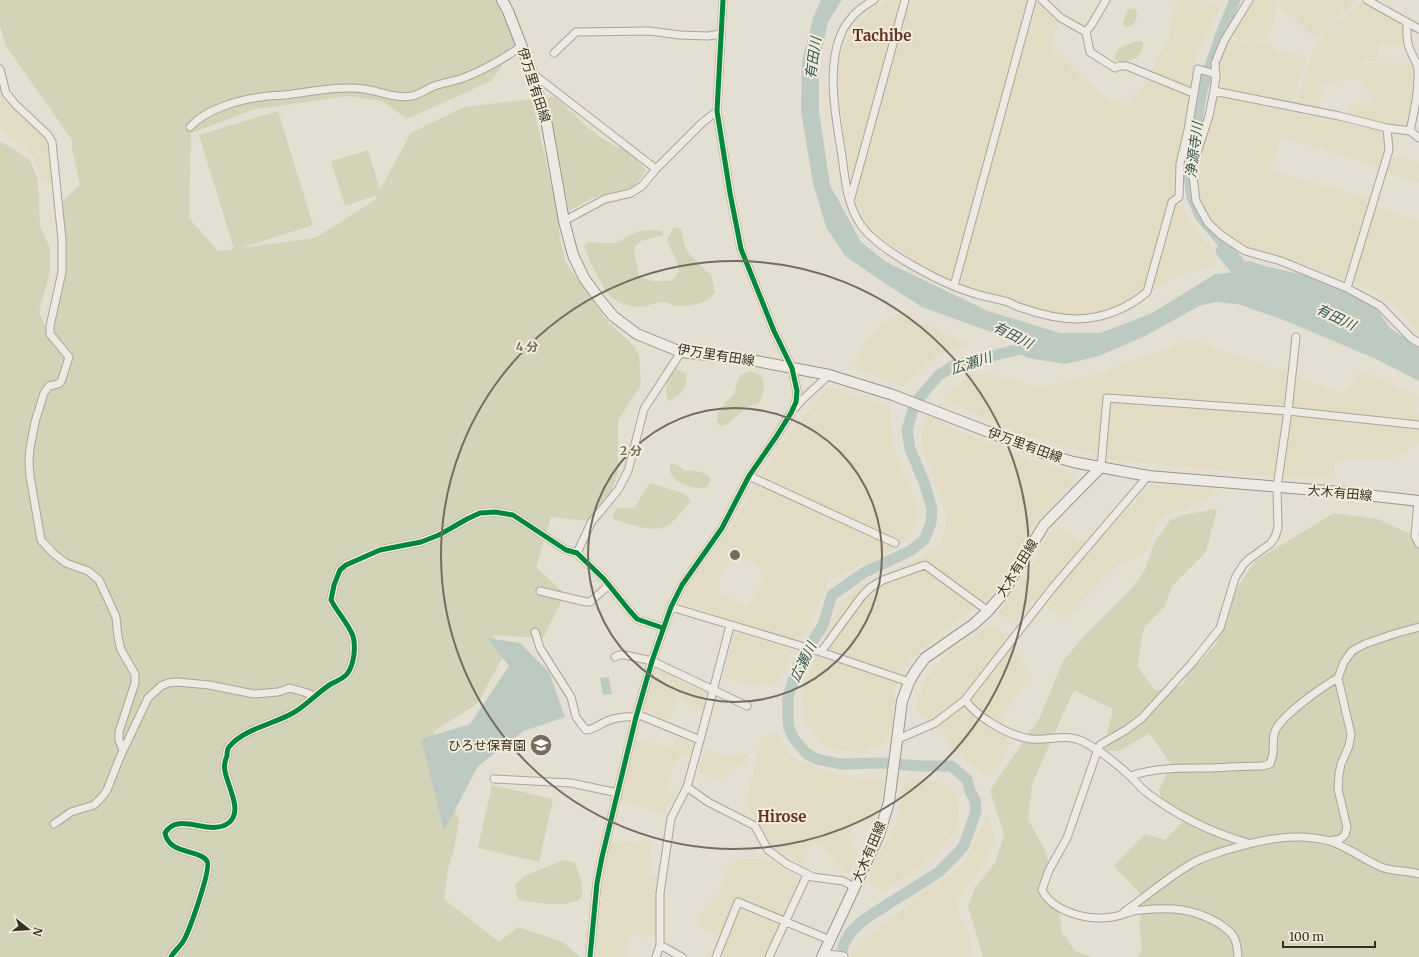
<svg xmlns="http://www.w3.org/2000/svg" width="1419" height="957" viewBox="0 0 1419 957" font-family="Merriweather,'Noto Sans JP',serif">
  <rect width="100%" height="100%" fill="#e4dfd3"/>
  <path fill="#e2dcc5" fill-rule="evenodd" d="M890,0H1033L1057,22L1051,48L1103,96L1125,104L1151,79L1190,94L1176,195L1144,291L1123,307H1113L1101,313L1087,315H1065L1022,305L947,278L907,256L869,228L857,204L849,168L840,99L838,62L841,52L853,28L873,8Z
    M1176,0H1201L1221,7L1195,58L1191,88L1150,72L1168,38Z
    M1252,0H1275L1276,7L1274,22L1271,31L1265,39L1253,42L1230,37Z
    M1278,0H1358L1324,29L1315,39L1280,6Z
    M1362,2L1404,25V45L1378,46L1377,61H1364L1357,79L1322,83L1319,110L1296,103L1315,46L1327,30Z
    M1228,39L1253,45L1265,41L1270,44L1277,51L1307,56L1291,104L1224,90L1219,76L1218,63Z
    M1410,63L1414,75V87L1407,128L1348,116L1349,105L1374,102L1359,79L1366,64Z
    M0,85L3,97L45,138L49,144L52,182L42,183L35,160L26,147L13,139L0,128Z
    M1217,96L1383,132L1385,149L1379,167L1281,137L1271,170L1370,199L1345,280L1302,263L1247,247L1221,230L1210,220L1200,199L1195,193L1196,170L1199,147L1207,116Z
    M1394,155L1419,162V183L1386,172Z
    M1181,204L1184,211L1198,232L1212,248L1216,265L1178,276L1152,291L1174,207Z
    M1375,206L1419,222V332L1398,308L1387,299L1353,282Z
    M899,313L969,344L938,355L902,387L854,367L860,349L875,331Z
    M1192,339L1338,392L1348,391L1361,371L1419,396L1415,410L1419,416V442L1399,456L1391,459H1339L1334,465L1335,479L1264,475L1113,460L1018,433L942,398L970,375L990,374L1036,386H1048L1094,375Z
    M829,387L889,407L893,447L916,502L917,514L914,526L908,539L885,554L829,581L818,607L800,640L733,622L681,602L693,577L719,545L778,447ZM732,554L758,566L764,577L754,599L747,607L724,595L716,585Z
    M929,415L951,428L1075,476V482L1032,527L1014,560L987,602L953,624L930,643L906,665L894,691L892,725L885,743L862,753L836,750L822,744L804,721L802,699L805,681L841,602L858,587L909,563L941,544L947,519L922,445L921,428Z
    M1151,485L1182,486L1217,490L1205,501L1186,510L1171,513L1160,520L1145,552L1133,560L1123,562L1099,584L1077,609L1063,619L1047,607L1035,601L1013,626L999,612L1037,557L1048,533L1058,526L1079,540L1097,542Z
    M989,625L997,628L1005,637L1032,675L1005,711L1001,720L1009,747L1003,759L990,775L987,777L950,748L943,730L916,710L921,689L928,676L940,660L953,649L972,638Z
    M734,633H739L793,650L776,684L769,685L760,681L757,687L723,677Z
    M655,669L672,675L680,681L709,693L704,711L678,699L669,721L644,709V702Z
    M776,731L791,755L797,760L834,774L884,781L879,807L872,823L859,821L851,831L848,839L858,854L849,874L843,870L818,843L808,847L803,865L779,851L767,840L753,815L746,805L761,739Z
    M678,738L695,745L692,754L682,755L676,760L670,773L666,786L669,792L675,795L665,813L619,801L635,740L671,746Z
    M704,749L726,757L747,754L746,766L736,767L728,771L723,777L718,780L698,773Z
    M915,779H926L949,785L959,798L957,828L951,838L936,854L916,870L882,891L868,881L876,858L892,833L899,814L902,790L904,785Z
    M988,814L994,835L992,847L985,862L974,878L956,899L961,919L968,931L971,944L972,951L967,957H851L853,951L867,937L962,864L970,850Z
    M651,840L648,875L658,878L656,914L657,937L631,936L624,957H598L596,951L601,889L600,875L609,842Z
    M741,859H766L800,879L765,957H722L728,940L698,927L701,913L719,892L728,866Z"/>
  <path fill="#d3d3b7" d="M0,0H510L516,45L491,81L407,119L382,101L348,96L256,109L191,133L189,218L218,251L234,249L199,135L278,111L313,225L241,248L315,238L375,200L377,195L345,206L331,161L368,150L380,190L411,133L464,107L532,99L558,215L560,240L566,263L606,320L632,344L639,355L641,385L618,420V465C620,473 609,499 604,506C600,512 592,516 587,521L551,517L536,567L565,594L543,638L493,635L502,658L478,703L433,732L445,766L449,789L459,822L454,849L448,869L444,899L499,942L518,927L563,942L580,957H0V141L30,160L38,180L40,226L50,248V272L39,312L46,329L63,274V201L80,185L72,149V140L6,46L0,26Z
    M1128,9H1134L1137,13C1136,22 1134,27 1124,27L1123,23Z
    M1136,41L1143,42L1142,50L1136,59L1121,62L1115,59C1115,47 1127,45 1136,41Z
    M547,97H552L557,98L585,125L600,137L613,145L628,151L646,170L639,181L633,187L592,198L569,211Z
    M674,227L681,229L686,250L700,265L711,275L715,293C703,305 689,308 673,305C670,304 667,302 664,302C656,302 647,307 637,307C628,306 615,302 609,295C603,289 586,254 584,246L588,242C597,242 610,245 619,242C622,241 624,238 627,237C638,230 651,229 663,231V235L641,241L635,247L634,251L639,275L642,278L654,281H670L674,278L679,271L678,265L667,240Z
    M675,369L686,374C690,385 678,398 669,401C663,391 668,377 675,369Z
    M751,371L761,376C766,386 764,395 758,404L747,407L726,425L720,426L717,422L718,413L724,404L734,394L737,381L741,375Z
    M670,464C678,463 679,467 685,471C695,470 702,471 710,477V482L707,487C693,490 667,483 670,464Z
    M650,483L683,493L691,501C685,508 673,523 667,526C654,534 629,523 615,520L612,517L617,508H634Z
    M1217,509L1206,552L1172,586L1165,606L1144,628L1137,666L1155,690L1181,686L1189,673L1216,644L1235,591L1255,561L1334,513L1378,519L1410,534L1419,541V957H1138L1142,948L1139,924L1145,899L1114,866L1145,834L1165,840L1183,821L1162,801L1159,790L1171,764L1149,733L1120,751H1103L1113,709L1074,690L1032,784L1028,819L1046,852L1048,863L1038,890L1060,914L1062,932L1075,951L1092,957H983L968,906L975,888L995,863L1004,835L990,790L1039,719L1063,661L1086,634L1131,589L1145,570L1154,543L1170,520L1187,514Z
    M492,785L553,799L539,862L478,848Z
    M563,860L575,862C577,870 585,888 582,896C576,910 530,902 518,900L515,885L525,876Z"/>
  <path fill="#bdcac2" d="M821,0H842L828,22L819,64V112L830,185L861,242L886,262L988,311L1060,333H1100L1152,313L1215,274L1238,272L1241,268L1239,262L1250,261L1264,266L1308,276L1365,300L1379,312L1390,328L1419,348V381L1374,358L1286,321L1238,304L1215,302L1199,306L1145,336L1099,356L1065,364L1028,358L1012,349L1016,346L1013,340L922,307L883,282L845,256L826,227L813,183L801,111L802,61L813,18Z
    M487,638L520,643L549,672L565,717L524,731L478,766L444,831L421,739L470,724L509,666Z
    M609,677L612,694L603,695L600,678Z"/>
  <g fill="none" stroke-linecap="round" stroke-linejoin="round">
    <path stroke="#bdcac2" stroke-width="11" d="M1235,0L1221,34L1202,90L1198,114L1189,177L1192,197L1200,216L1239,262L1221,251L1237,271L1250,280
      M840,957L844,944L850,933L860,923L874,913L939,872L957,854L964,845L972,823L976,811L975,800L970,791L967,779L951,766H921L882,763L840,764L817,759L807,754L794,739L789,728L788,719V697L796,672L799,663L823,625L832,595L865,572L910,551L924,540L931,523L932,509L924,482L910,449L907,430L913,410L920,397L939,375L955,365L1029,347"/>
    <g stroke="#aaa49b" stroke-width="9">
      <path id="minor" d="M874,0C859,8 848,18 841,34C826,69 836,119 842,156C845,179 847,205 861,225C878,250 941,283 970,292C983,297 996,298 1008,302C1013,304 1017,307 1022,308C1039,314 1060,319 1078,319C1104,318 1128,308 1147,292L1172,202L1179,197L1180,164L1188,130L1198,69L1212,73L1216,76
        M1042,0L1061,18L1086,32L1090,52L1115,68L1119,66H1127L1193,93
        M1249,0L1224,41L1215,63L1216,76L1214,91L1209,116L1192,168L1196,201L1208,223L1221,235L1245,251L1281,261L1347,288L1380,306L1411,338L1419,343
        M1367,0L1419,29
        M1407,23C1407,32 1406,41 1410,50C1413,57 1417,62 1418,70C1419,90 1414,112 1410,131
        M1086,32L1092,24L1106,0
        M554,53L576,32L649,31L680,35L708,36L721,34
        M0,69L6,93L15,104L48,135L52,142L62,240V272L50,326V334L69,357L61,382L58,384L49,386L44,393L35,422L30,448L29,462L30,476L41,540L54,554L66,563L88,571L99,580L116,617L118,637L121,650L135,674V683L119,732V740L123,750
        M532,73L656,169
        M1214,91L1339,116L1387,128L1410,131L1419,138
        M190,127C206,109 238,100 261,97C271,95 282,96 292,94C316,91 340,86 364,89C380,91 395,99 412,96C420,94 427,89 434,86C444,83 454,81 463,78C485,70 503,59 522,46
        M850,201L905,0
        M564,221L605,199L631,193L642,186L656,169L702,123L717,111
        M954,286L1032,0
        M1347,288L1389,150L1387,128
        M796,407L803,399L829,375
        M1101,467L1107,398L1288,411L1419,425
        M749,476L895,543
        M1418,501L1415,536L1419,544
        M577,553L592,521L600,512L618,490L628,471L644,409L681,352
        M540,591L586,602H590L609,585
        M671,607L821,652L909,682
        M535,632L540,648L571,697L576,717L582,725L586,730C596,729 599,724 607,721C617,717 626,716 636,717
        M821,652L862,596L871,587L883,580L925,565L988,611
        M615,657L619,655H625L652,661L747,706
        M965,700C978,718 1009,736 1031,739C1049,741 1066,733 1082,741C1100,750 1116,763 1131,777C1136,782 1140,787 1146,792C1177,816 1210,832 1248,843
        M637,714L700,740
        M898,739L935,723L965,700L1054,586L1148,476
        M1130,776C1156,767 1185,768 1212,768C1229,767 1245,766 1262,766L1270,764C1271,760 1273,756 1273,752C1274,745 1272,739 1275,731C1282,715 1322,687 1338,678
        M494,779L571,783L618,793
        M687,787L708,802L755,826L768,850L787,864L813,877L843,881L854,887
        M54,824L71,812L94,805L102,797L107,790L120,757L148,698L161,686L168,683L177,682L209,685L254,694L278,692L290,688L304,692L315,696
        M1330,841L1340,839L1345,835L1347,827L1338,789L1339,774L1341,764L1349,746L1351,734L1338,678L1344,662L1352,651L1365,644L1394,634L1419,627
        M1124,912C1147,896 1167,878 1191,864C1202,857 1215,854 1227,850C1260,840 1295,832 1329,841C1349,847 1362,859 1381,867C1393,872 1406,870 1419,874
        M660,945L682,957
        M825,951L828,954L844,956V957
        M171,957C174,951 181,946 184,940C189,931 212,868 207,861C199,849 169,855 165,833C178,811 208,836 227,824C245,813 227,786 225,771C224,766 225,760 227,756C227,753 227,749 229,747C243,729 274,724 293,713C307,705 318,692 331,684C336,681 343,679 347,674C354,665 356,647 353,636C348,623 337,612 331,600L334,585L340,570L346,565L380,550L421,542L439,535L467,519L480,513L495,512L513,515L566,550L577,553L604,579L629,610L637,619L663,628
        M590,957L597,883L602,857L636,717L652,661L671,607L682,585L722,528L749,476L776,437L791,413L796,402L797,391L792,368L774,331L741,249L730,193L717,111L723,0
        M656,957L660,945V893L671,818L687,787L700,740L730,626
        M716,957L738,902L830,940
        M769,957L807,875
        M1238,957C1237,938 1234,933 1218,923C1192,908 1171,907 1141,910C1131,910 1122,916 1112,917C1088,921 1053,912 1042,890L1049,870L1067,838L1098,749L1100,745L1126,730L1142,718L1192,663L1220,628L1235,578L1243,565L1249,559L1270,544L1275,537L1278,528L1277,487L1288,411L1296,337"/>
    </g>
    <g stroke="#9a948b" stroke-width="12">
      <path id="secondary" d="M502,0L508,11L532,73L547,125L564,221L573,255L584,278L600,300L613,316L637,334L681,352L751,360L829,375L893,395L1043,453L1073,462L1148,476L1340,492L1419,501
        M822,957L879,835L889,802L902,701L909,682L916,670L925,658L974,624L988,611L1001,596L1044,525L1101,467"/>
    </g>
    <use href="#minor" stroke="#edeae4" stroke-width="7"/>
    <use href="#secondary" stroke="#edeae4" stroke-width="10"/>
    <g stroke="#f3ecdb" stroke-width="8">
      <path id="cycleway" d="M171,957C174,951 181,946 184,940C189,931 212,868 207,861C199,849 169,855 165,833C178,811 208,836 227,824C245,813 227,786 225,771C224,766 225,760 227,756C227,753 227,749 229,747C243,729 274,724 293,713C307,705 318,692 331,684C336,681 343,679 347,674C354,665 356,647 353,636C348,623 337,612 331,600L334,585L340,570L346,565L380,550L421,542L439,535L467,519L480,513L495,512L513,515L566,550L577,553L604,579L629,610L637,619L663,628
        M590,957L597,883L602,857L636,717L652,661L671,607L682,585L722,528L749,476L776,437L791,413L796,402L797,391L792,368L774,331L741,249L730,193L717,111L723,0"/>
    </g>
    <use href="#cycleway" stroke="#00873e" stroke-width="5"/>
  </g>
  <g fill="none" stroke="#756c61" stroke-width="2">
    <circle cx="735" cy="555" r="147"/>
    <circle cx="735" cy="555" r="294"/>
  </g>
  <defs>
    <g id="school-disc" transform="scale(1.15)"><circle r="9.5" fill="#756c61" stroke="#f3ecdb"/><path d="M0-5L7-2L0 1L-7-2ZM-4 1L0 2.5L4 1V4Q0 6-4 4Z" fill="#fff"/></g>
  </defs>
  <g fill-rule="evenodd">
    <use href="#school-disc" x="541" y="745"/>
  </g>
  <g text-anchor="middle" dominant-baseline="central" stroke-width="4" stroke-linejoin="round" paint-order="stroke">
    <g font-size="13" fill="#392e23" stroke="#f3ecdb">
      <text transform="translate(534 85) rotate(72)">伊万里有田線</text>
      <text transform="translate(716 355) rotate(9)">伊万里有田線</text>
      <text transform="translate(1025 445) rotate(20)">伊万里有田線</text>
      <text transform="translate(1340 493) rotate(5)">大木有田線</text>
      <text transform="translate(1017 568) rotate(-58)">大木有田線</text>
      <text transform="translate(869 852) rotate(-67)">大木有田線</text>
    </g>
    <g font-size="13" fill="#392e23" stroke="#f3ecdb" text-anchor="end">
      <text x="526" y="745">ひろせ保育園</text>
    </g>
    <g font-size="14" font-style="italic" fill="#345755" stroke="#f3ecdb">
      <text transform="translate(813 58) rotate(-82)">有田川</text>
      <text transform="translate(1194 150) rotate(-83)">浄源寺川</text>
      <text transform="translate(1336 317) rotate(26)">有田川</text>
      <text transform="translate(1013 335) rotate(27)">有田川</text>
      <text transform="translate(971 363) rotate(-18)">広瀬川</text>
      <text transform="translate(803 662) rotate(-64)">広瀬川</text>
    </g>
    <g font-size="15" font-weight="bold" fill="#623226" stroke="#f3ecdb">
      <text x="882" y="35">Tachibe</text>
      <text x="782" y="816">Hirose</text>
    </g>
  </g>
  <circle cx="735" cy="555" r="6" fill="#756c61" stroke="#f3ecdb" stroke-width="2"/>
  <g font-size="12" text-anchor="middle" font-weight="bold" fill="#756c61" stroke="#f3ecdb" stroke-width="4" stroke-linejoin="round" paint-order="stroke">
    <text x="527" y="351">4 分</text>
    <text x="631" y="455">2 分</text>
  </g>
  <g transform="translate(28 929) rotate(107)" stroke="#f3ecdb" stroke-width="3" paint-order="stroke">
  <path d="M0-3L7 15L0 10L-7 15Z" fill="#392e23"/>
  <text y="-6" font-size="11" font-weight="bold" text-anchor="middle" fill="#392e23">N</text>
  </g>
  <path d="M1283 941v6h92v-6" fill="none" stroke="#392e23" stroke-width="2"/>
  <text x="1289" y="941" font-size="12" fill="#392e23" stroke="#f3ecdb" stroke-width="3" paint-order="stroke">100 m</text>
</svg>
